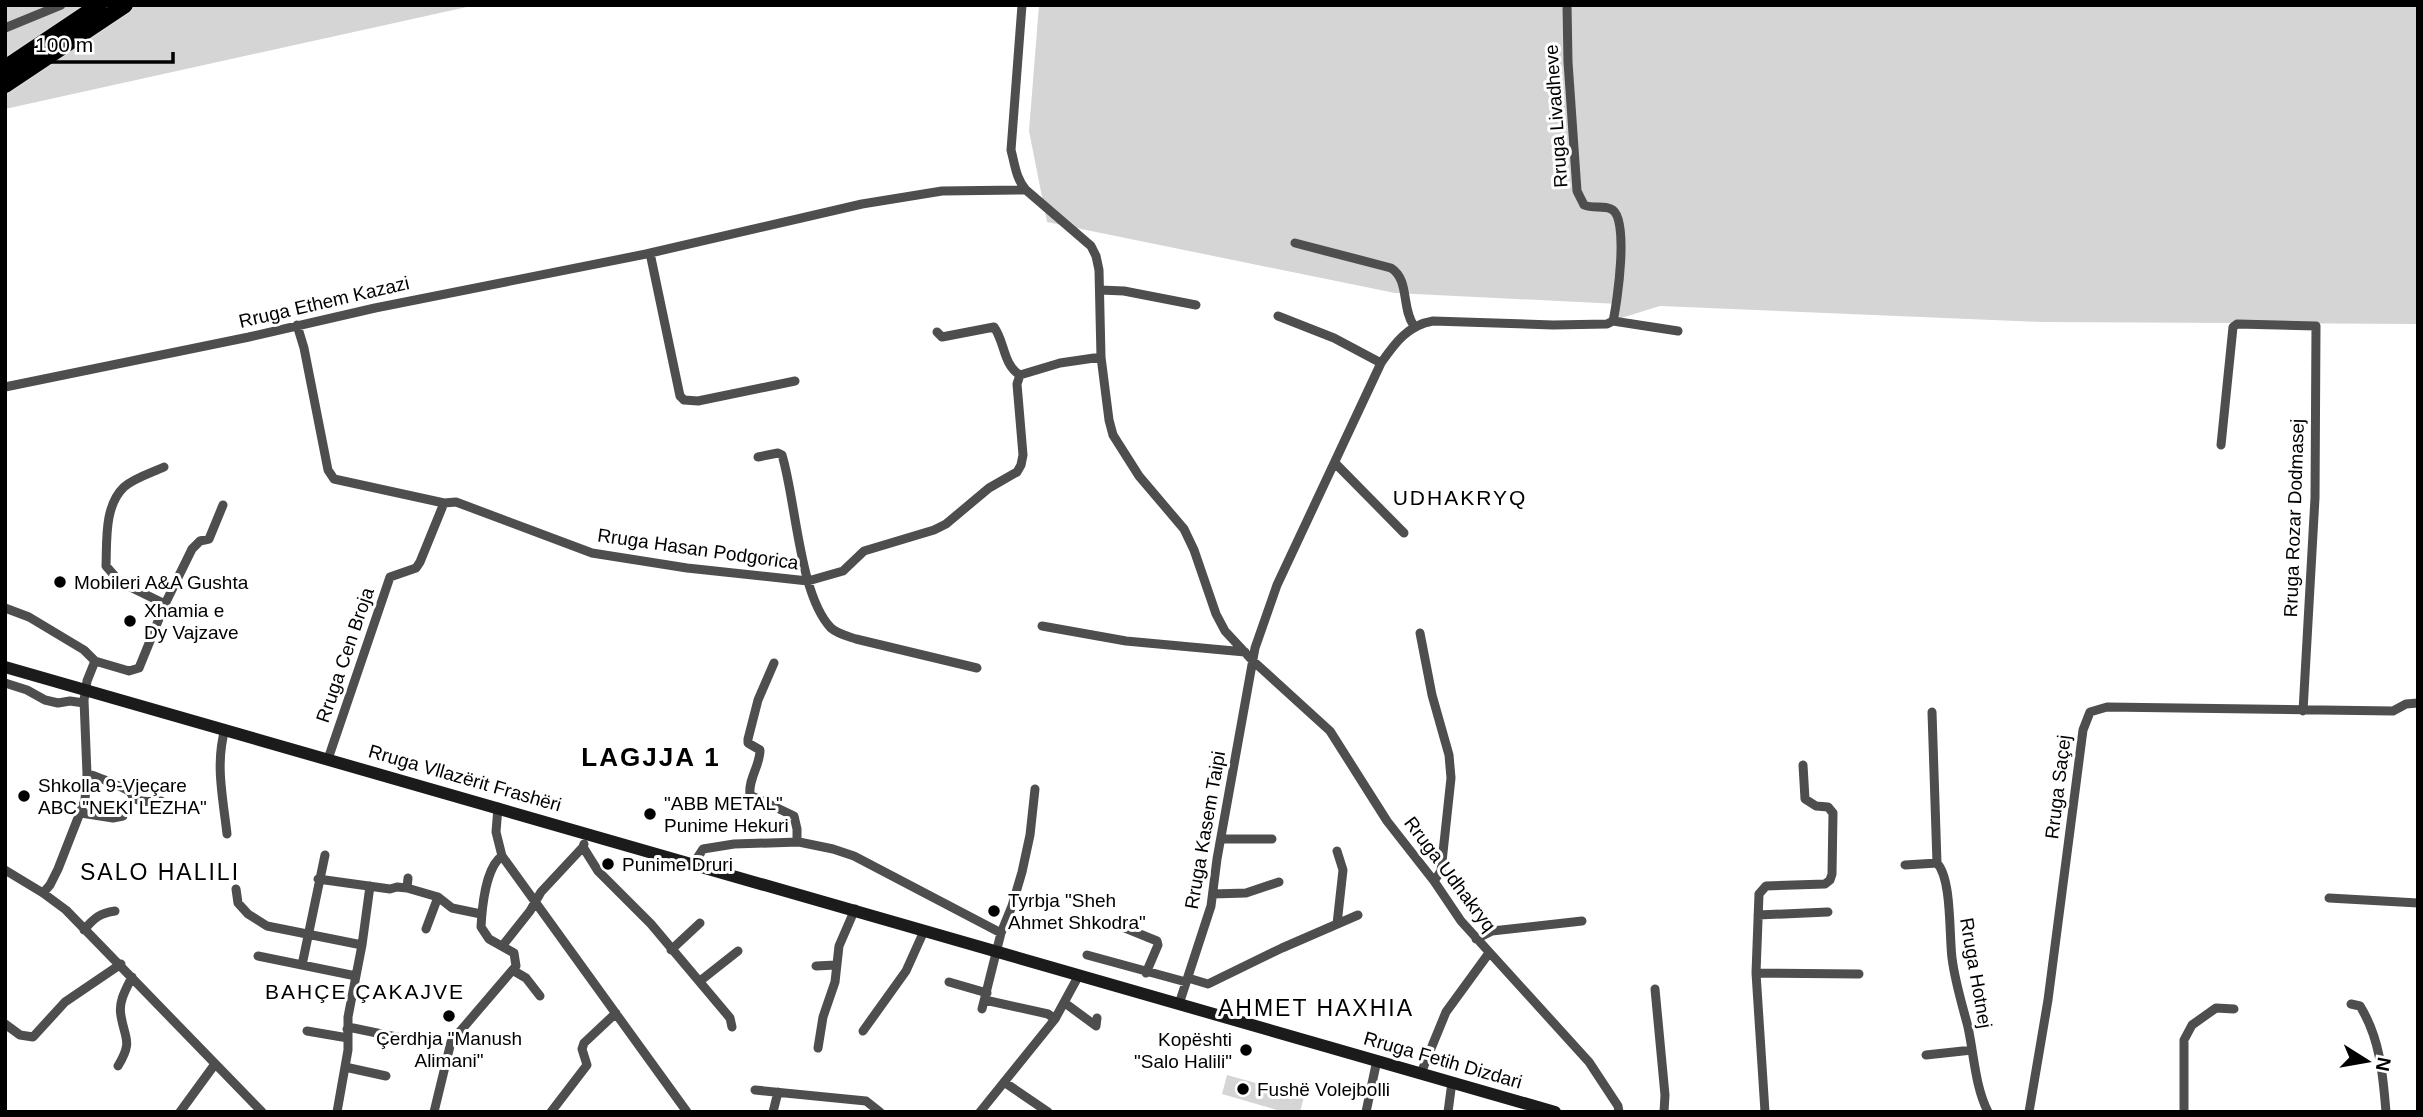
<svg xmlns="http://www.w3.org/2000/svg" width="2423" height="1117" viewBox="0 0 2423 1117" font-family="Helvetica,sans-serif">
  <rect width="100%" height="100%" fill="#fff"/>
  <path fill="#d5d5d5" d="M5,5H476L5,109Z
    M1039,5H2418V324L2041,322L1660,306L1618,319L1619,304L1395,293L1047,222L1029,131Z
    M1227,1075L1263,1085L1265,1081L1305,1093L1300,1112H1284L1222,1094Z"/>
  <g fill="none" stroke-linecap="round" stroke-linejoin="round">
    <g stroke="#dbdbdb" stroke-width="19">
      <path id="highway" d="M5,68L99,5
        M5,85L125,5"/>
    </g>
    <path stroke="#4e4e4e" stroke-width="9" d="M1022,5L1011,150C1015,165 1016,179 1026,190L1091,246L1096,256L1099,270L1101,357L1109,420L1113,435L1139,476L1184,529L1194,550L1216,614L1225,631L1252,660L1330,731L1387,821L1434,881L1461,921L1589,1062L1618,1106L1619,1112
      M1567,5L1568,62L1577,191L1584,205C1593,209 1603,205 1611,209C1630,216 1617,304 1613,321
      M5,28L61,5
      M1295,243L1391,268C1410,280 1401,308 1414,326
      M650,253L680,396L684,400L698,401L795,381
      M1100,290L1124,291L1196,305
      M1278,316L1334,338L1381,363
      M297,325L304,348L328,470L334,479L444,503L456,502L592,553L687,568L808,581L843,571L864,551L934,530L946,524L989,488L1017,472L1021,465L1023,455L1017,384L1020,375L1060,363L1101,357
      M937,332L942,337L994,327C1005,342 1003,365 1020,375
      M5,387L249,337L375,308L646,254L862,204L942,191L1026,190
      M2221,445L2233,327L2237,324L2316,326L2315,498L2303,711
      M758,457L778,453L782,455C796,500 799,595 831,628C838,634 847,636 856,639L977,668
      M1335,463L1404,533
      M164,467C151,473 134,478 124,487C104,506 107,541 106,566L120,582L165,604
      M5,608L29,617L84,650L95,661
      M1042,626L1126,641L1245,652
      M1420,633L1432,695L1449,755L1451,778L1441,871L1434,881
      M95,661L129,671L139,668L165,604L192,549L200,541L209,539L223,505
      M774,663L758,700L748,739V743L760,750C760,766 748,779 750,795L794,816L797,829V842
      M5,683L27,690L45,700L58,703L70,701L84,703
      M1932,712L1937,863
      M225,729C215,764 223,798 227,834
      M328,759L390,577L416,568L420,562L444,503
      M87,774C92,774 127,789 130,792C135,798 130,798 138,800C145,803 154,801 161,801
      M498,807L496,832L502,856L687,1112
      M81,813L113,818L123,816
      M1221,839H1272
      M583,847L598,871L651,924L730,1018L732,1027
      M694,863L703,849L734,844L799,842L833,849L854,856L1001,933
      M1905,865L1937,863C1952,879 1949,935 1952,958C1955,982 1962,1004 1968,1027C1974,1055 1975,1086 1988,1112
      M5,870L43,893L66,910L262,1112
      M318,879L390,889L397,887L407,888L408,878
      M407,888L438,897L452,908L481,914
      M236,889L238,903L248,914L267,926L362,945
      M43,893L50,885L58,869L85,800L87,774L84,700L87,681L95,661
      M1213,894L1246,893L1279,882
      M2329,898L2418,903
      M1758,915L1828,912
      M1337,924L1343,870L1337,851
      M1125,928L1157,941L1158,945L1146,973
      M426,929L438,897
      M84,930C94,918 100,913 115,911
      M1476,939L1492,931L1582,921
      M503,945L530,911L541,892L583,847L584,844
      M671,950L700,923
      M1087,955L1186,982
      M258,956L356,976
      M302,965L325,855
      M816,966L836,965
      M514,971L526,978L540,996
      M1756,973L1859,974
      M1188,978L1208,984L1282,948L1358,915
      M700,981L738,951
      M949,982L987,993
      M1655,989L1665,1095L1664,1112
      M985,1000L1048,1014L1055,1019
      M1065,1003L1096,1026L1097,1018
      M1179,1004L1211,906L1217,859L1255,648L1277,585L1381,363C1395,343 1408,325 1433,321L1553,325L1607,324L1613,321L1678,331
      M2351,1004L2360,1006C2380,1038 2383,1075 2386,1112
      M982,1009L1001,933L1012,906L1022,872L1030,835L1035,789
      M5,1024L20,1035L33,1037L65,1002L121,964
      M347,1029L353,1028L401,1038
      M307,1031L348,1038
      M863,1031L906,971L924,931
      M818,1048L823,1017L835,982L839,946L855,909
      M1926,1055L1972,1050
      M118,1066C133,1041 125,1040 121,1016C118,1002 126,989 132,977
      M345,1067L386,1076
      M1421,1073L1446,1012L1489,953
      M1004,1082L1048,1112
      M755,1090L866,1101L880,1112
      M180,1112L215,1064
      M337,1112L348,1050V1017L362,945L370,886
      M434,1112L451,1042L516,966L514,953L489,939L481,927C482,907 486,867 502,856
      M551,1112L587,1065L582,1049L584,1043L616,1013
      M773,1112L778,1092
      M980,1112L1055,1019L1079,975
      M1366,1112L1377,1060
      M1448,1112L1452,1082
      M1765,1112L1756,973L1759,894L1766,886L1825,884L1830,880L1832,874L1833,813L1828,807L1816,806L1805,799L1803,765
      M2029,1112L2048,1000L2083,730L2090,712L2107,707L2393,711L2406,704L2418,703
      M2184,1112V1040L2192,1025L2216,1008L2234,1009"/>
    <path stroke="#1b1b1b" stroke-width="12" d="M5,667L1555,1112"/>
    <use href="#highway" stroke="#000" stroke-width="16"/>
  </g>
  <g fill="#000" stroke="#fff" stroke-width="2.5">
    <circle cx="60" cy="582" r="7"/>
    <circle cx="130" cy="621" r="7"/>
    <circle cx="24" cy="796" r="7"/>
    <circle cx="650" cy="814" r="7"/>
    <circle cx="608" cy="864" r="7"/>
    <circle cx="994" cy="911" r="7"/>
    <circle cx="449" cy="1016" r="7"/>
    <circle cx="1246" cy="1050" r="7"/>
    <circle cx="1243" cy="1089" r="7"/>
  </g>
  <g text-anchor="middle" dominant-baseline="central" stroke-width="6" stroke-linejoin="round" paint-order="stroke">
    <g font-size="19" fill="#000" stroke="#fff">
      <text transform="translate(1556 116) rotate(-94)">Rruga Livadheve</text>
      <text transform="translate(324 302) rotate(-13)">Rruga Ethem Kazazi</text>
      <text transform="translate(2294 518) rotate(-88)">Rruga Rozar Dodmasej</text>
      <text transform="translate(698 549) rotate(8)">Rruga Hasan Podgorica</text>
      <text transform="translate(345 655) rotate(-71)">Rruga Cen Broja</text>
      <text transform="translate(465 778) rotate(16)">Rruga Vllazërit Frashëri</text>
      <text transform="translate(2058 787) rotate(-83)">Rruga Saçej</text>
      <text transform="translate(1205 830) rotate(-80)">Rruga Kasem Taipi</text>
      <text transform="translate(1450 874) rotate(53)">Rruga Udhakryq</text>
      <text transform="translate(1976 973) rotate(80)">Rruga Hotnej</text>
      <text transform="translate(1443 1060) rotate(16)">Rruga Fetih Dizdari</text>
    </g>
    <g font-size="19" fill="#000" stroke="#fff" text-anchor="start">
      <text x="74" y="582">Mobileri A&amp;A Gushta</text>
      <text x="144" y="610">Xhamia e<tspan x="144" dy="22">Dy Vajzave</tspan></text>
      <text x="38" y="785">Shkolla 9-Vjeçare<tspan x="38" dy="22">ABC "NEKI LEZHA"</tspan></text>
      <text x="664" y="803">"ABB METAL"<tspan x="664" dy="22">Punime Hekuri</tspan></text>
      <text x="622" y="864">Punime Druri</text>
      <text x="1008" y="900">Tyrbja "Sheh<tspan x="1008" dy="22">Ahmet Shkodra"</tspan></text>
      <text x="449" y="1038" text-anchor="middle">Çerdhja "Manush<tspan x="449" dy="22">Alimani"</tspan></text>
      <text x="1232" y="1039" text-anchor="end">Kopështi<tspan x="1232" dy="22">"Salo Halili"</tspan></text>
      <text x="1257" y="1089">Fushë Volejbolli</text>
    </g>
    <g font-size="21" letter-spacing="2" fill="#000" stroke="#fff">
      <text x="1460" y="497">UDHAKRYQ</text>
      <text x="365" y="991">BAHÇE ÇAKAJVE</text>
    </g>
    <g font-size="23" letter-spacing="2" fill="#000" stroke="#fff">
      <text x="160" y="872">SALO HALILI</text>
      <text x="1316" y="1008">AHMET HAXHIA</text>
    </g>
    <g font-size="26" font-weight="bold" letter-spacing="2" fill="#000" stroke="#fff">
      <text x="651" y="757">LAGJJA 1</text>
    </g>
  </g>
  <rect width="2423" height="1117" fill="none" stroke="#000000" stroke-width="14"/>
  <g transform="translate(2367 1061) rotate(101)" stroke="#ffffff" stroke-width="5" paint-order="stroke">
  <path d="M0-5L12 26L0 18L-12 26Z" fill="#000000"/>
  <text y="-10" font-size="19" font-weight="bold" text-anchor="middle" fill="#000000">N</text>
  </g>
  <path d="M24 52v10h149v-10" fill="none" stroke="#000000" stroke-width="3.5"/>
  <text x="35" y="52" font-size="21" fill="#000000" stroke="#ffffff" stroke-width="5" paint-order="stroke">100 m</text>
</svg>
